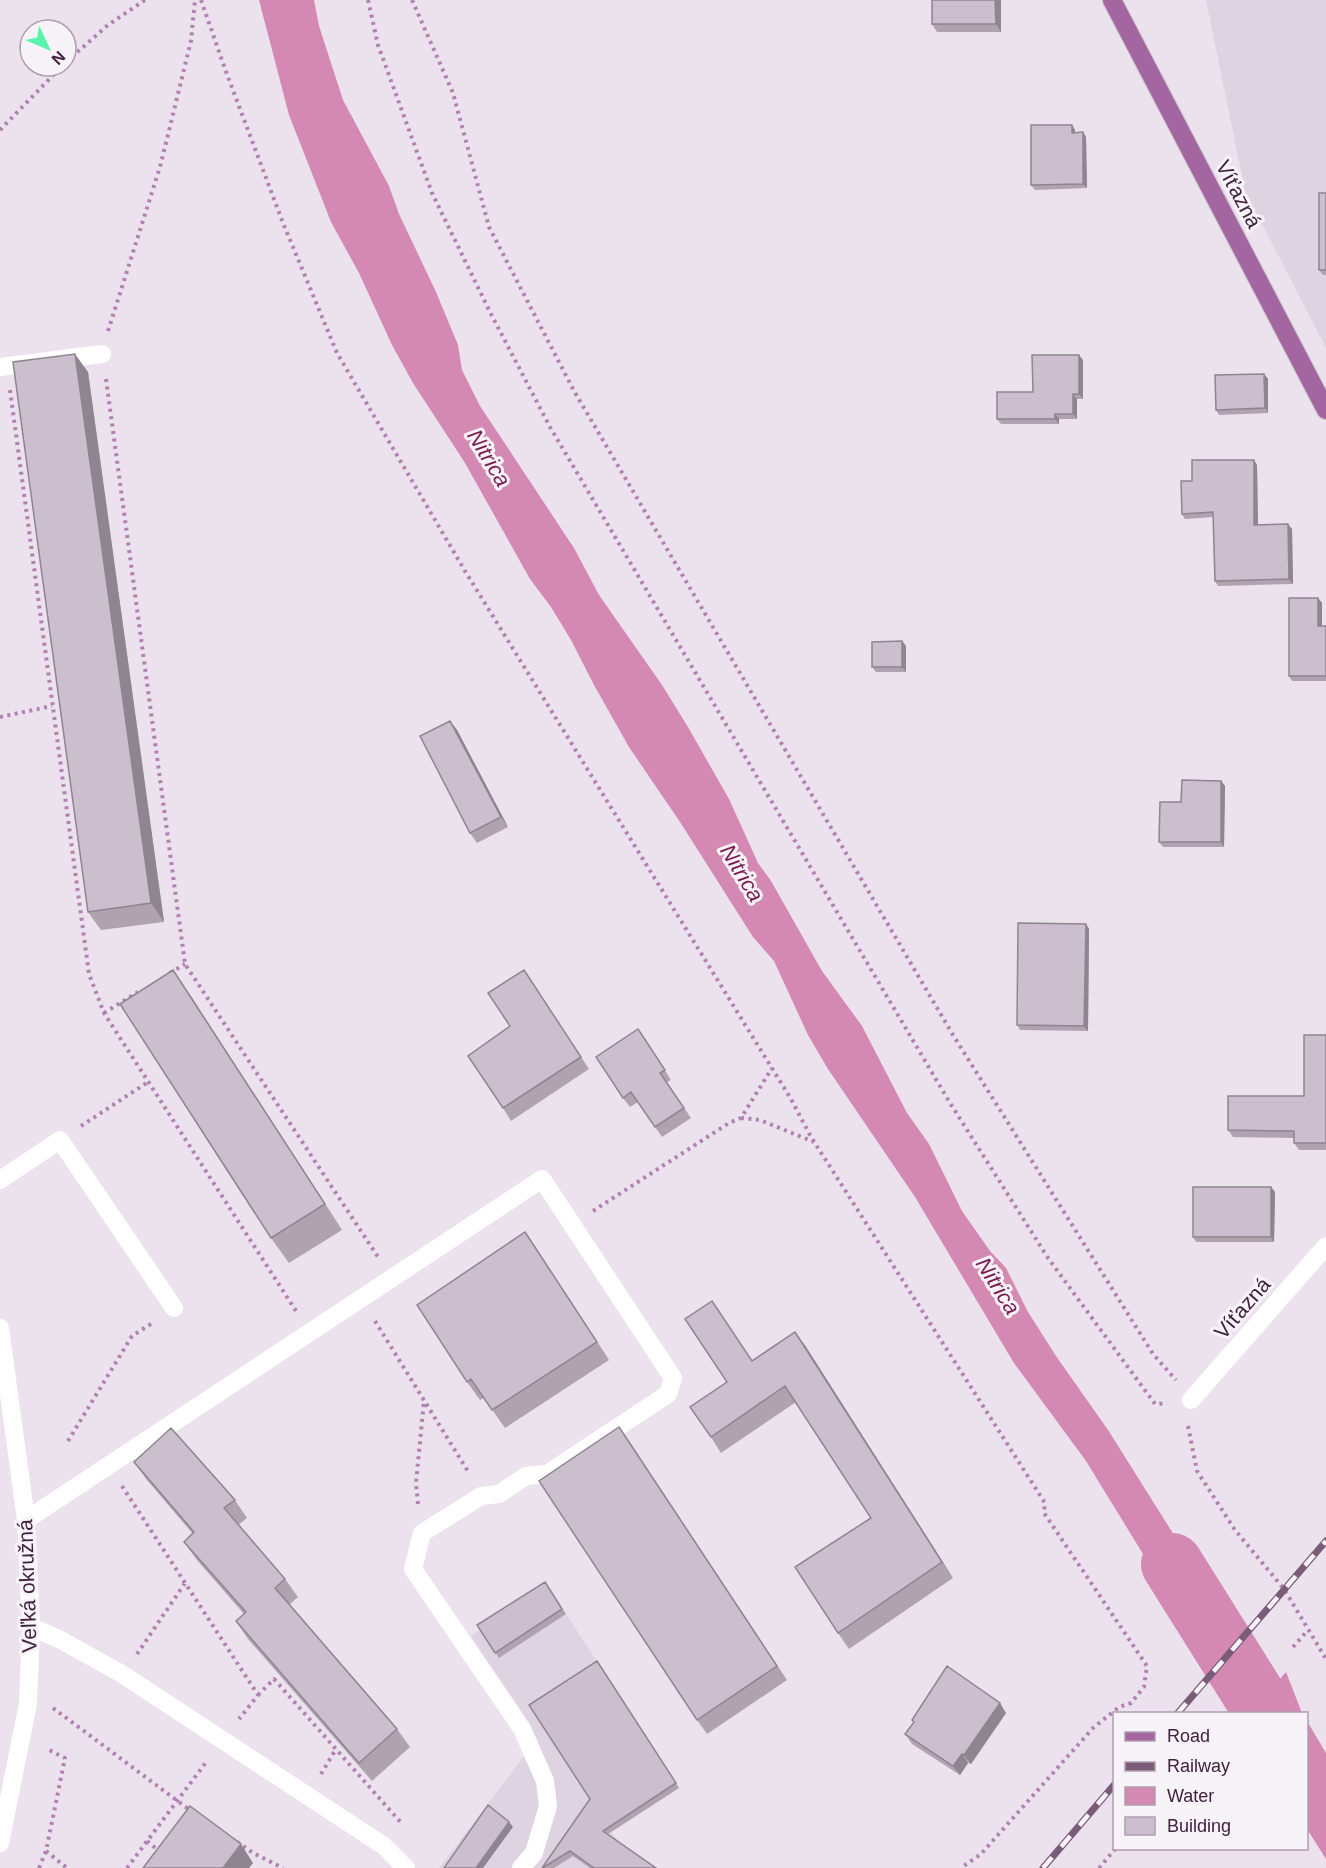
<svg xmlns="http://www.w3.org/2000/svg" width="1326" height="1868" viewBox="0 0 1326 1868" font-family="Arial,sans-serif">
  <rect width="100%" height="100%" fill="#ebe2ed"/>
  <path fill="#ded3e0" d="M1206,0H1326V348L1245,191Z
    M548,1586L679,1788L612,1832L621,1846L653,1868H439L537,1739L524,1715L471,1636Z"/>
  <path fill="#d389b2" d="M259,0H314L319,26L343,100L389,186L399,214L436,292L458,345L462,370L480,406L574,548L599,595L662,685L688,727L729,799L758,863L771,881L822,971L862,1026L907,1113L929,1144L962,1211L990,1251L1006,1268L1028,1312L1056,1356L1108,1430L1174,1535L1192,1568L1233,1620L1204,1651L1192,1632L1182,1609L1143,1554L1086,1461L1014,1363L915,1197L828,1069L808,1035L774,961L753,937L680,822L629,747L594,685L571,640L551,607L530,579L465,463L413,383L392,345L359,273L331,222L289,115Z
    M1286,1672L1302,1713H1250Z
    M1307,1721L1326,1753V1859L1307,1829Z"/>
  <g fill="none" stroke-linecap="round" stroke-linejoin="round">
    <path stroke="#d389b2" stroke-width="62" d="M1172,1564L1266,1714"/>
    <g stroke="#c9c1c9" stroke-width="20">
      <path id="major" d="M1112,0L1326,410"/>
    </g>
    <path stroke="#b082b1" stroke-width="4" stroke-dasharray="3 4.5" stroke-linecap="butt" d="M201,0L225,69L283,223L337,353L465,571L791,1099L811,1137L1045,1503L1044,1513L1147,1666L1144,1687L1131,1703L1119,1707L1093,1728L981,1854L961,1868
      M368,0L378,45L432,193L491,314L550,427L950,1103L1048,1258L1155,1404L1167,1403
      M412,0L453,93L489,227L574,391L953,1035L1153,1354L1176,1380
      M66,62L108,25L145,0
      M0,130L62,66
      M108,331L160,167L191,41L195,0
      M106,379L185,964L378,1257
      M10,390L89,974L104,1013L296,1311
      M0,717L52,706
      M170,973L185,964
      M104,1013L138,992
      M741,1118L760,1120L814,1142
      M81,1126L148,1082
      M593,1211L729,1123L741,1118L772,1068
      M375,1321L469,1473
      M1188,1426L1197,1471L1235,1530L1284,1589L1326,1659
      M68,1441L132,1336L154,1322
      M122,1486L258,1695L239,1719
      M418,1504L416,1483L424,1401
      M1293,1647L1308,1630
      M137,1654L185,1583
      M258,1695L274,1679L403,1825
      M53,1708L191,1811
      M321,1774L336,1749
      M147,1841L159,1851
      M237,1842L253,1853L283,1868
      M46,1851L67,1868
      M39,1868L46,1851L65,1758L47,1749
      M127,1868L207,1761
      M1099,1868L1116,1848"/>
    <path stroke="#fff" stroke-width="18" d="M0,367L102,354
      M0,1180L60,1140L174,1308
      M0,1328L26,1520L31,1627L28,1704L0,1843
      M1191,1400L1326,1246
      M26,1520L542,1179L673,1378L668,1394L547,1474L526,1476L499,1494L481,1496L422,1533L413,1569L522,1729L545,1781L548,1806L534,1853L521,1868
      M31,1627L59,1639L122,1674L384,1846L406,1868"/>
    <use href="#major" stroke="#a366a1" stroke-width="18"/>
    <g stroke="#7a5c79" stroke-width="7">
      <path id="rail" d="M1177,1714L1326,1541
        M1043,1868L1114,1785"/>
    </g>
    <use href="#rail" stroke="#f8f3f9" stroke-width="4.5" stroke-dasharray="14" stroke-linecap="butt"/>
  </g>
  <path fill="#afa3b0" d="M1001,0V32H937L932,24Z
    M1072,125L1075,130V133L1083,132L1086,137L1087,188L1035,190L1031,185Z
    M1326,193V275H1323L1319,270Z
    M1083,360V399H1077V419H1059V424H1001L997,419L1033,392Z
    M88,372L164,922L101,930L88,912Z
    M1264,374L1268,379V413L1219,415L1216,410Z
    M1257,465L1258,525L1292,529L1293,584L1218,586L1215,581L1213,517L1185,519L1182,514L1192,481Z
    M1318,598L1322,603V626H1326V681H1292L1289,676Z
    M902,641L906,646V672H876L872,667Z
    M450,721L457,730L508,827L477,843L470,833Z
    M1221,781L1225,786L1224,847H1163L1159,842Z
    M1086,924L1089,929L1088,1031L1020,1030L1017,1025Z
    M524,970L589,1069L511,1121L503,1108L510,1026Z
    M190,995L342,1230L289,1263L271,1238Z
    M1326,1035V1150H1299L1294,1143V1138L1233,1137L1228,1130L1304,1096Z
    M645,1039L671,1080L667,1082L691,1118L662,1137L638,1102L630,1107L623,1098Z
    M1271,1187L1275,1192L1274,1242H1196L1193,1237Z
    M525,1232L609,1360L505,1428L484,1398L480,1400L467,1382Z
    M795,1332L806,1347L953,1578L849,1649L838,1633L871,1518L796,1402L721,1453L711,1437L727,1382L752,1360Z
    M629,1441L787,1680L707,1734L697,1720Z
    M134,1462L235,1500L247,1518L238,1525L285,1579L298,1597L289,1605L397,1729L410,1747L372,1781L248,1639L236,1621L244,1614L197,1560L184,1542L193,1534L147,1480Z
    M545,1582L566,1614L499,1658L477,1625Z
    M597,1661L679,1788L608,1834L656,1868H590L573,1856L554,1868H542L590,1799Z
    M1006,1713L971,1764L968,1763L960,1775L912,1744L905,1734L914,1723L912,1720Z"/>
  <path fill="#8e8590" d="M995,0H1001V32L996,24Z
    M1072,125L1075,130V138L1072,133Z
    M1083,132L1086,137L1087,188L1083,184Z
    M75,354L88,372L164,922L151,903Z
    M1079,355L1083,360V399L1079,394Z
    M1264,374L1268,379V413L1265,408Z
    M1073,394L1077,399V419L1073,414Z
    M1055,414L1059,419V424L1055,419Z
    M1254,460L1257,465L1258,530L1254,525Z
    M1288,524L1292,529L1293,584L1289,579Z
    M1318,598L1322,603V631L1318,626Z
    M902,641L906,646V672L902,667Z
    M450,721L457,730L508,827L501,817Z
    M1221,781L1225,786L1224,847L1221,842Z
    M1086,924L1089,929L1088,1031L1084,1026Z
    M173,970L190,995L342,1230L325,1204Z
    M1271,1187L1275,1192L1274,1242L1271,1237Z
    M525,1232L538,1251L609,1360L597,1342Z
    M795,1332L806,1347L953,1578L942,1562Z
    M1000,1703L1006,1713L971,1764L964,1755Z
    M962,1754L968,1763L960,1775L953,1766Z
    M509,1822L513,1827L483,1868H476Z
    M241,1844L253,1863L249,1868H223Z"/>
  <path fill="#cbbecd" stroke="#8e8590" stroke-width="1.5" d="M932,0H995L996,24H932Z
    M1031,125H1072V133L1083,132V184L1031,185Z
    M1319,193H1326V270H1319Z
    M75,354L151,903L88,912L13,362Z
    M1032,355H1079V394H1073V414H1055V419H997V392H1033Z
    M1264,374L1265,408L1216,410L1215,375Z
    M1192,460H1254V525L1288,524L1289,579L1215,581L1213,512L1182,514L1181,481H1192Z
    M1289,598H1318V626H1326V676H1289Z
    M902,641V667H872V642Z
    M450,721L501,817L470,833L420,736Z
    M1182,780L1221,781V842H1159L1160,802H1181Z
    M1018,923L1086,924L1084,1026L1017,1025Z
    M173,970L325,1204L271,1238L120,1004Z
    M524,970L581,1057L503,1108L468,1056L510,1026L488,993Z
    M638,1029L665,1070L660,1073L684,1108L655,1127L631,1092L623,1098L596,1057Z
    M1304,1035H1326V1143H1294V1131L1228,1130V1096H1304Z
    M1193,1187H1271V1237H1193Z
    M525,1232L597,1342L492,1410L471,1379L467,1382L417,1305Z
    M712,1301L752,1361L795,1332L942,1562L838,1633L795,1567L871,1518L785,1386L711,1437L690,1407L727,1382L685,1319Z
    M619,1427L777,1666L697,1720L539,1481Z
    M171,1428L235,1500L224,1508L285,1579L275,1588L397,1729L359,1763L236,1621L246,1612L184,1542L194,1532L134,1462Z
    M545,1582L562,1609L495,1653L477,1625Z
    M597,1661L676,1783L603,1831L656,1868H594L570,1851L542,1868L590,1799L529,1705Z
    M947,1666L1000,1703L964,1755L962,1754L953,1766L905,1734L914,1722L912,1720Z
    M488,1805L509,1822L476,1868H444Z
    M190,1806L241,1844L223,1868H143Z"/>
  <g text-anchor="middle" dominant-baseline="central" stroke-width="6" stroke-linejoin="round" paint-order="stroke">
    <g font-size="21" fill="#3e223e" stroke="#f8f3f9">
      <text transform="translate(1239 194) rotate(62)">Víťazná</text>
      <text transform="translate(1242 1308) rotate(-49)">Víťazná</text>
      <text transform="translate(27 1586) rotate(-92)">Veľká okružná</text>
    </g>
    <g font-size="22" font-style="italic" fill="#7b1b4f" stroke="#f8f3f9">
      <text transform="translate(489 458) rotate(59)">Nitrica</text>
      <text transform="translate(742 873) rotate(59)">Nitrica</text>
      <text transform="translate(998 1286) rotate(58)">Nitrica</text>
    </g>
  </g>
  <rect x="1113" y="1712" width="195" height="138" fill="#f8f3f9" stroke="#ae9fae" stroke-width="1.5"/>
  <rect x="1125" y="1732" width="30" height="9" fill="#a366a1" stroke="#ae9fae" stroke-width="1.5"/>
  <text x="1167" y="1742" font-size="18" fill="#3e223e">Road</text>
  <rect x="1125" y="1762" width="30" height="9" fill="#7a5c79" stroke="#ae9fae" stroke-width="1.5"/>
  <text x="1167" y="1772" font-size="18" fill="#3e223e">Railway</text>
  <rect x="1125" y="1787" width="30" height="18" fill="#d389b2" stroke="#ae9fae" stroke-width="1.5"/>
  <text x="1167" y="1802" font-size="18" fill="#3e223e">Water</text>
  <rect x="1125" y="1817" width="30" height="18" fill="#cbbecd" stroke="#ae9fae" stroke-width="1.5"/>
  <text x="1167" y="1832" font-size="18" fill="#3e223e">Building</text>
  <g transform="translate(48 48) rotate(134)"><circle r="28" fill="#f8f3f9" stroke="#ae9fae" stroke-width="1.5"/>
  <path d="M0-4.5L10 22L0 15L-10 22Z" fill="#59f4ac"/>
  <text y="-9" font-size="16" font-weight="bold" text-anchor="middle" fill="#3e223e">N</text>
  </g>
</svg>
